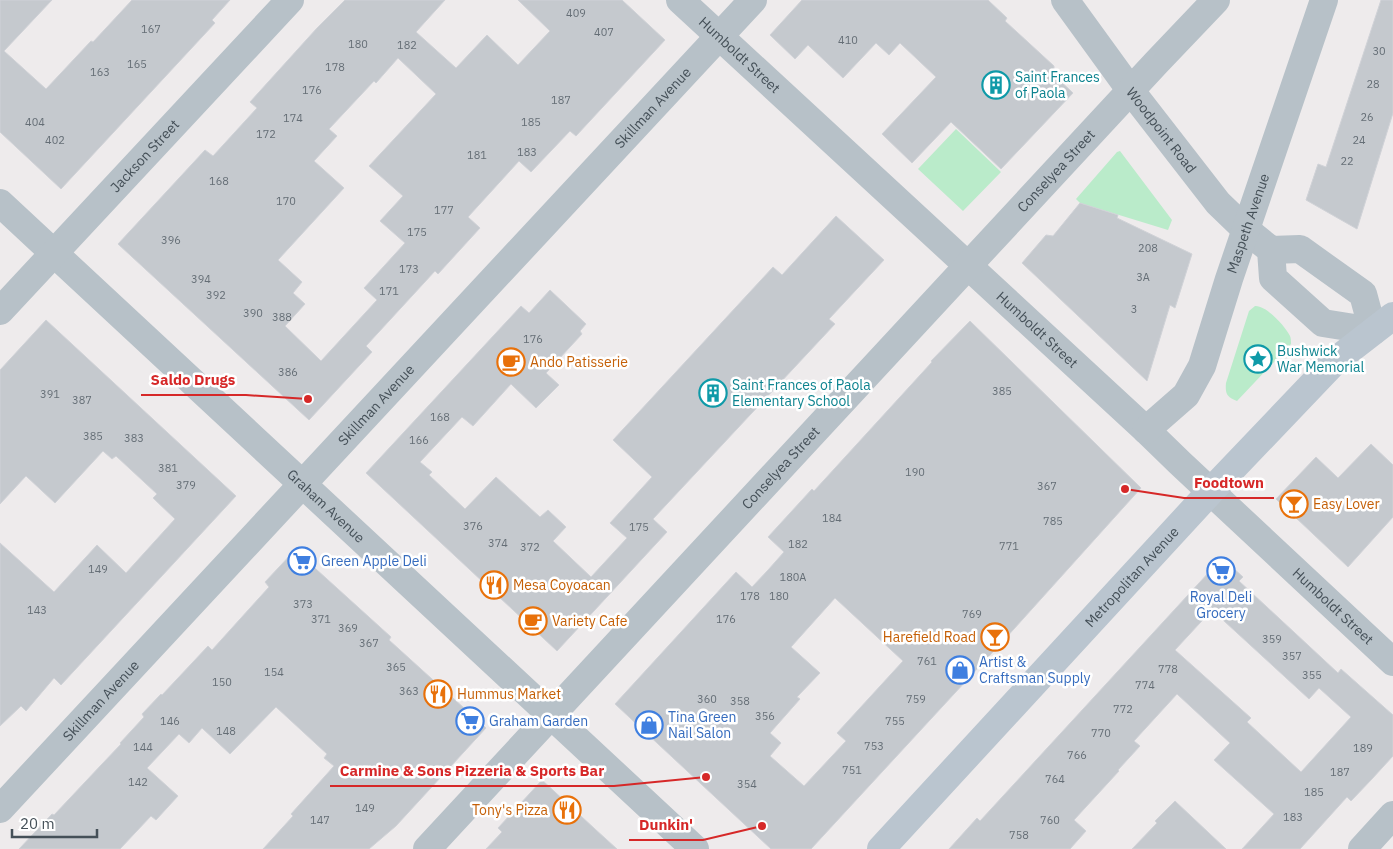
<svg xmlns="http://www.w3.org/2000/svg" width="1393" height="849" viewBox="0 0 1393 849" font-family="'IBM Plex Sans',sans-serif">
  <rect width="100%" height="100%" fill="#eeebec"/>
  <path fill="#baebca" d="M956,129L1001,172L963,211L918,169Z
    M1120,151L1172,220L1168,230L1080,203L1076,199L1117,152Z
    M1255,306C1266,305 1285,326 1290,336C1291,338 1291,342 1291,344L1237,401C1227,397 1225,394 1226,383L1249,311Z"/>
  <path fill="#c5c9ce" stroke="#d0d2d7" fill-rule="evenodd" d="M0,0H52L4,51L46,89L91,41L93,42L132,0H230L212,20L215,23L61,189L0,132Z
    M345,0H445L416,32L456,68L487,35L518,65L550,31L518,0H622L665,40L576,136L570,131L531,172L519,161L468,217L480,228L438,274L435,271L366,346L372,352L309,420L118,244L205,150L213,156L257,108L250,102L317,28ZM398,58L436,94L369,166L403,196L380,221L405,243L364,288L377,300L321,361L285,326L305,304L293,293L302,282L278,260L344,188L314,161L337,136L329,129L374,81L376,83Z
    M802,0H988L1007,18L1005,21L1054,66V75L1073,93L1001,169L951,122L912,163L882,134L936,77L900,43L889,55L876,43L843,78L808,45L795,59L770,35Z
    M1381,0H1393V113L1357,229L1306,200L1318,164L1326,167Z
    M1080,203L1118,215L1117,218L1192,254L1175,308L1170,305L1147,381L1022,263L1046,235L1053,236Z
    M836,216L884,260L829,319L835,324L653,519L667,532L557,651L366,473L521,306L529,313L550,290L586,324L580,331L582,334L546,373L559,385L536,408L511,384L473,426L462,417L420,462L432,472L429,475L465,509L496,477L540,517L548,510L566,527L553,541L591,577L627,538L610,523L652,477L613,440L773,267L782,275Z
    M46,320L236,496L61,685L54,678L26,711L21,706L0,726V543L54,592L97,545L126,573L175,519L153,498L157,494L116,456L112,459L103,451L55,503L26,476L0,504V370Z
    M970,321L1141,488L1014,629L811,849H771L615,704L736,572L752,587L768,570L784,552L768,537L812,489L814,491L932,362L931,361ZM835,598L903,661L837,733L846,741L804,786L770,756L781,743L770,733L800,699L797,697L820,673L791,647Z
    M1371,444L1393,465V517L1348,567L1276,499L1316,457L1338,478Z
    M295,550L391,637L389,640L486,728L396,826L369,849H263L293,816L291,814L334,766L324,758L327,754L276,707L230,754L202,728L189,743L179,734L147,768L178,796L156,820L151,816L120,849H19L52,814L54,815L102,764L121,744L120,743L144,717L142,714L161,694L162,695L208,646L212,650L269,587L265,582Z
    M1222,558L1243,577L1239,581L1295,633L1338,673L1341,669L1393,715V756L1372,779L1351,801L1347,797L1300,849H1242L1274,814L1214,760L1230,743L1177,694L1134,741L1140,746L1118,770L1119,771L1074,820L1086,831L1070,849H949L977,818L980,821ZM1212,610L1309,699L1319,688L1351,717L1301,772L1247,722L1251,718L1175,650Z
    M542,780L595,829L617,849H486L502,832L498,828Z
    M1175,801L1226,849H1132L1157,823L1155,821Z"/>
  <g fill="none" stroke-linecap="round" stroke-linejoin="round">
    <g stroke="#b7c1c8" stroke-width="28">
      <path id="s1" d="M680,0L1146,430L1180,463L1393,662"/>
      <path id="s2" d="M1065,0L1131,91L1218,203L1245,229L1271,250L1300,249L1363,294L1373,331L1323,323L1273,278L1271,250"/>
      <path id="s3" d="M0,203L695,849"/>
      <path id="s4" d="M0,311L290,0"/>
      <path id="s5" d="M1146,430L1186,395L1202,366L1229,279L1324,0"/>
      <path id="s6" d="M0,809L753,0"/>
      <path id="s7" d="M427,849L1156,63L1216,0"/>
      <path d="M1362,849L1393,815"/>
    </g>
    <path stroke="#bac5cf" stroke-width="28" id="s8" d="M881,849L1210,492L1335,361L1393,316"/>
  </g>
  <defs>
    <g id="building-ring" transform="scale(1.4375)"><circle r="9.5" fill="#fff" stroke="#0f9aa8" stroke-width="1.5"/><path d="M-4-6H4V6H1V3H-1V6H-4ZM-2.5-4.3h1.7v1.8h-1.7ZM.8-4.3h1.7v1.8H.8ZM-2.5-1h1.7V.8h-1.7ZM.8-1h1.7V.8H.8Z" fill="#0f9aa8"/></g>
    <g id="sight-ring" transform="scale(1.4375)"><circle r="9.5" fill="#fff" stroke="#0f9aa8" stroke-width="1.5"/><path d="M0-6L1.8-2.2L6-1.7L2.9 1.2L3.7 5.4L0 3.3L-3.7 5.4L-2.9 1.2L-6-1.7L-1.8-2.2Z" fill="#0f9aa8"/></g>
    <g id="cafe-ring" transform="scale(1.4375)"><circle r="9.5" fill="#fff" stroke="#e8710a" stroke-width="1.5"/><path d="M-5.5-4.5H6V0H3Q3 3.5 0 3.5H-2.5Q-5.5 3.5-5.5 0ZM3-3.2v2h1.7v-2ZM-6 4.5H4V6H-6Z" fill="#e8710a"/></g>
    <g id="bar-ring" transform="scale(1.4375)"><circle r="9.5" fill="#fff" stroke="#e8710a" stroke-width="1.5"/><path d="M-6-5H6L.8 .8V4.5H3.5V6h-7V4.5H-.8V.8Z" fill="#e8710a"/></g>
    <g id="supermarket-ring" transform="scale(1.4375)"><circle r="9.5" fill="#fff" stroke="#3f7fe0" stroke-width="1.5"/><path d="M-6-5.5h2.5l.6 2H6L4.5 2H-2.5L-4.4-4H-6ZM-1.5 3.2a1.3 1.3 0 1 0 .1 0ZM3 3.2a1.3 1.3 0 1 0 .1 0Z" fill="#3f7fe0"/></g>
    <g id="restaurant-ring" transform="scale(1.4375)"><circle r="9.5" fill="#fff" stroke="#e8710a" stroke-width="1.5"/><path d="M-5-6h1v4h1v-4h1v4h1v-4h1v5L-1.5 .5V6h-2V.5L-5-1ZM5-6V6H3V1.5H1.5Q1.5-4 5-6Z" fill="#e8710a"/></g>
    <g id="shop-ring" transform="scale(1.4375)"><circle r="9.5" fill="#fff" stroke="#3f7fe0" stroke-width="1.5"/><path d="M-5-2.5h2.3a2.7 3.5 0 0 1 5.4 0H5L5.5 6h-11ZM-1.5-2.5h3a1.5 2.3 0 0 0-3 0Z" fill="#3f7fe0"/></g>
  </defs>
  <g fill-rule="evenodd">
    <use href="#building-ring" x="996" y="85"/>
    <use href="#sight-ring" x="1258" y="359"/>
    <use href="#cafe-ring" x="511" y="362"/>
    <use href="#building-ring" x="713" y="393"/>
    <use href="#bar-ring" x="1294" y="504"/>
    <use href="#supermarket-ring" x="302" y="561"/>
    <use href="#supermarket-ring" x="1221" y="571"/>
    <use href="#restaurant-ring" x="494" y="585"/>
    <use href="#cafe-ring" x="533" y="621"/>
    <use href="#bar-ring" x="995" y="637"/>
    <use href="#shop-ring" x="960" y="670"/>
    <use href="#restaurant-ring" x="438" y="694"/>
    <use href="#supermarket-ring" x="470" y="721"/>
    <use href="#shop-ring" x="649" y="725"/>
    <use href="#restaurant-ring" x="567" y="810"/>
  </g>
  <g text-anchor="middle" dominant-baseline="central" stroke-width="5" stroke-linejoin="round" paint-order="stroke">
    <g font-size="11" fill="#656e76">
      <text x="576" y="13">409</text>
      <text x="151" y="29">167</text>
      <text x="604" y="32">407</text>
      <text x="848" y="40">410</text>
      <text x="358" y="44">180</text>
      <text x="407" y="45">182</text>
      <text x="1379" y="51">30</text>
      <text x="137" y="64">165</text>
      <text x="335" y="67">178</text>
      <text x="100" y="72">163</text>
      <text x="1373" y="84">28</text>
      <text x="312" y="90">176</text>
      <text x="561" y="100">187</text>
      <text x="1367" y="117">26</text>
      <text x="293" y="118">174</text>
      <text x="35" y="122">404</text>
      <text x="531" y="122">185</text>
      <text x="266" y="134">172</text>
      <text x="55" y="140">402</text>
      <text x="1359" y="140">24</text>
      <text x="527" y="152">183</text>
      <text x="477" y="155">181</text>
      <text x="1347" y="161">22</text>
      <text x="219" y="181">168</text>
      <text x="286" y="201">170</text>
      <text x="444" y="210">177</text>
      <text x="417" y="232">175</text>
      <text x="171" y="240">396</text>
      <text x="1148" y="248">208</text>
      <text x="409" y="269">173</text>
      <text x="1143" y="277">3A</text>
      <text x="201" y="279">394</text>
      <text x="389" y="291">171</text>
      <text x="216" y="295">392</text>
      <text x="1134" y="309">3</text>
      <text x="253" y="313">390</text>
      <text x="282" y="317">388</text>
      <text x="533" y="339">176</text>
      <text x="288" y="372">386</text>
      <text x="1002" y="391">385</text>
      <text x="50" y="394">391</text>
      <text x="82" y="400">387</text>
      <text x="440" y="417">168</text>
      <text x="93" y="436">385</text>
      <text x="134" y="438">383</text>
      <text x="419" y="440">166</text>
      <text x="168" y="468">381</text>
      <text x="915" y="472">190</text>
      <text x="186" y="485">379</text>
      <text x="1047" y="486">367</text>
      <text x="832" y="518">184</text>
      <text x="1053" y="521">785</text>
      <text x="473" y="526">376</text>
      <text x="639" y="527">175</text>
      <text x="498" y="543">374</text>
      <text x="798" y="544">182</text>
      <text x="1009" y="546">771</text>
      <text x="530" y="547">372</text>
      <text x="98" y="569">149</text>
      <text x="793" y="577">180A</text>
      <text x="750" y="596">178</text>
      <text x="779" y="596">180</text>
      <text x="303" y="604">373</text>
      <text x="37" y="610">143</text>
      <text x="972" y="614">769</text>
      <text x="321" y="619">371</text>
      <text x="726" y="619">176</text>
      <text x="348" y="628">369</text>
      <text x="1272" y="639">359</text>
      <text x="369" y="643">367</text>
      <text x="1292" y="656">357</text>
      <text x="927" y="661">761</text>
      <text x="396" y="667">365</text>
      <text x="1168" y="669">778</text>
      <text x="274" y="672">154</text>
      <text x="1312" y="675">355</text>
      <text x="222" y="682">150</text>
      <text x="1145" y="685">774</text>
      <text x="409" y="691">363</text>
      <text x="707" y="699">360</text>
      <text x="916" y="699">759</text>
      <text x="740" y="701">358</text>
      <text x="1123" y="709">772</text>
      <text x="765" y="716">356</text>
      <text x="170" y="721">146</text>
      <text x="895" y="721">755</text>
      <text x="226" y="731">148</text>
      <text x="1101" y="733">770</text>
      <text x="874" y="746">753</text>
      <text x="143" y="747">144</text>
      <text x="1363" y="748">189</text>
      <text x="1077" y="755">766</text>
      <text x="852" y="770">751</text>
      <text x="1340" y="772">187</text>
      <text x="1055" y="779">764</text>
      <text x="138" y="782">142</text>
      <text x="747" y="784">354</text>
      <text x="1314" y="792">185</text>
      <text x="365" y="808">149</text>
      <text x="1293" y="817">183</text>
      <text x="320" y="820">147</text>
      <text x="1050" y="820">760</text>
      <text x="1019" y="835">758</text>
    </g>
    <g font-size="14" fill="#455058" stroke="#fff">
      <text stroke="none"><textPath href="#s1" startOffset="81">Humboldt Street</textPath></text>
      <text stroke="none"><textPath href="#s6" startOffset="958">Skillman Avenue</textPath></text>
      <text stroke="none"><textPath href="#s2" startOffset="162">Woodpoint Road</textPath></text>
      <text stroke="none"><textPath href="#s4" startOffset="212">Jackson Street</textPath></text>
      <text stroke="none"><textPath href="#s7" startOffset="925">Conselyea Street</textPath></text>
      <text stroke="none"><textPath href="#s5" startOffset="236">Maspeth Avenue</textPath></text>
      <text stroke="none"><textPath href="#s1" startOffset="486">Humboldt Street</textPath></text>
      <text stroke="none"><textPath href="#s6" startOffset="552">Skillman Avenue</textPath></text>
      <text stroke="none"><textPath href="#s7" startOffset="520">Conselyea Street</textPath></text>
      <text stroke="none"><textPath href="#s3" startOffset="445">Graham Avenue</textPath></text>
      <text stroke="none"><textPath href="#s8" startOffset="370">Metropolitan Avenue</textPath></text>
      <text stroke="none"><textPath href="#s1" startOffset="891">Humboldt Street</textPath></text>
      <text stroke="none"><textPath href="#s6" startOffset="148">Skillman Avenue</textPath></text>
    </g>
    <g font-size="14" fill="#0d838f" stroke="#fff" text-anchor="start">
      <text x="1015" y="77">Saint Frances<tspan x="1015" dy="16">of Paola</tspan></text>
      <text x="1277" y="351">Bushwick<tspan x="1277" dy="16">War Memorial</tspan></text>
      <text x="732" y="385">Saint Frances of Paola<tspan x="732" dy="16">Elementary School</tspan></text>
    </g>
    <g font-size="14" fill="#c56008" stroke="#fff" text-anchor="start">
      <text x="530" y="362">Ando Patisserie</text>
      <text x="1313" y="504">Easy Lover</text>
      <text x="513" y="585">Mesa Coyoacan</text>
      <text x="552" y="621">Variety Cafe</text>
      <text x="976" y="637" text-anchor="end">Harefield Road</text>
      <text x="457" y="694">Hummus Market</text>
      <text x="548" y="810" text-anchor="end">Tony's Pizza</text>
    </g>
    <g font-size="14" fill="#366cbe" stroke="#fff" text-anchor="start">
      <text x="321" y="561">Green Apple Deli</text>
      <text x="1221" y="597" text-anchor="middle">Royal Deli<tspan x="1221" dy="16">Grocery</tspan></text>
      <text x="979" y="662">Artist &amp;<tspan x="979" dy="16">Craftsman Supply</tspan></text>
      <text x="668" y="717">Tina Green<tspan x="668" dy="16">Nail Salon</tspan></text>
      <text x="489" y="721">Graham Garden</text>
    </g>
  </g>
  <path fill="none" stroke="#d62828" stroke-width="2" d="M308 399L246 395H141M1125 489L1184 498H1274M706 777L614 786H330M762 826L703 840H629"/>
  <g fill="#d62828" stroke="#fff" stroke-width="2">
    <circle cx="308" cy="399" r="5"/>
    <circle cx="1125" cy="489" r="5"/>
    <circle cx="706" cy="777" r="5"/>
    <circle cx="762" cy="826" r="5"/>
  </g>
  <g font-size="15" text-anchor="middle" font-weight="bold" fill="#d62828" stroke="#fff" stroke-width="5" stroke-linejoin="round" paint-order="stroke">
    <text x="193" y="385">Saldo Drugs</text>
    <text x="1229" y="488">Foodtown</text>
    <text x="472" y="776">Carmine &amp; Sons Pizzeria &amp; Sports Bar</text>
    <text x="666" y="830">Dunkin'</text>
  </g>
  <path d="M12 829v8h85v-8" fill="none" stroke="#455058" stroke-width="2.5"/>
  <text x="20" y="829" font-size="15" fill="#455058" stroke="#ffffff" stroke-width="4" paint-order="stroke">20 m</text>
</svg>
